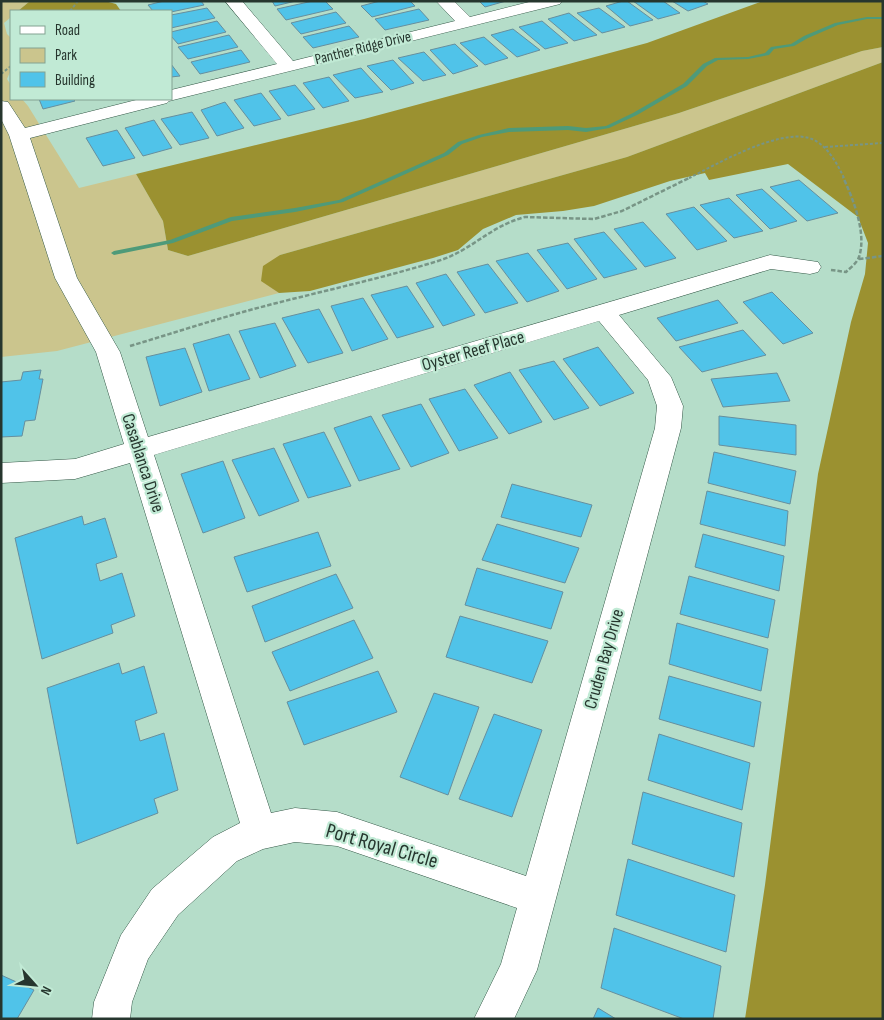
<svg xmlns="http://www.w3.org/2000/svg" width="884" height="1020" viewBox="0 0 884 1020" font-family="'Sofia Sans Condensed',sans-serif">
  <rect width="100%" height="100%" fill="#b5ddc9"/>
  <path fill="#cbc58d" d="M1,1H30L18,11H11V17L4,23L7,34L11,38V70L7,79L11,85V99H22L28,106L79,188L136,174L163,221L168,250L188,256L679,113L862,51L883,47V62L627,157L280,255L261,280L279,293L57,351L1,357Z"/>
  <path fill="#9b9130" d="M30,1H105L116,4L121,11H18Z
    M763,1H883V47L862,51L679,113L188,256L168,250L163,221L136,174L364,119L647,43Z
    M883,62V1019H745L765,885L818,474L851,322L865,274L868,243L858,217L788,164L709,180L705,173L670,181L594,206L563,211L516,215L483,229L458,250L433,258L310,291L279,293L261,281L263,266L280,255L627,157Z"/>
  <g fill="none" stroke-linecap="round" stroke-linejoin="round">
    <path fill="#4e9a79" fill-rule="evenodd" d="M867,17H883V19H867L838,25L808,38L794,46L774,49L769,55L748,59L718,60L707,66L687,86L637,115L609,128L586,132L568,130L509,132L482,137L462,144L448,155L343,202L295,212L232,221L173,243L114,255L111,253L114,251L170,240L231,217L295,208L339,200L444,153L458,142L479,135L509,128L568,126L586,128L606,126L633,113L683,84L703,64L715,58L748,57L765,53L771,47L791,44L804,36L835,23Z"/>
  </g>
  <path fill="#50c3e9" stroke="#668f9e" d="M164,1H201L204,5L171,12L153,11L148,5Z
    M272,1H296L275,6Z
    M313,1H325L333,9L286,20L277,9Z
    M380,1H410L415,6L372,17L361,6Z
    M479,1H506L485,7Z
    M623,1H627L653,20L630,26L606,6Z
    M633,1H663L680,13L658,19Z
    M672,1H703L708,4L688,11Z
    M207,8L215,18L171,28V15Z
    M599,8L625,27L602,33L577,13Z
    M419,9L429,20L385,30L375,19Z
    M336,12L346,23L301,34L291,23Z
    M569,13L597,35L574,41L548,19Z
    M217,21L226,32L178,44L171,36V32Z
    M542,21L568,43L545,49L519,27Z
    M349,26L359,37L313,48L303,37Z
    M513,29L540,50L517,57L491,35Z
    M229,35L238,47L188,59L178,47Z
    M484,37L508,58L485,65L460,43Z
    M455,44L478,66L453,74L430,50Z
    M241,50L250,62L200,74L191,62Z
    M424,52L446,75L423,81L398,58Z
    M393,60L414,83L391,90L367,66Z
    M171,64L180,76L171,77Z
    M361,68L383,92L355,98L333,75Z
    M329,77L349,101L323,108L303,83Z
    M295,85L315,109L288,116L269,91Z
    M261,93L281,119L254,126L234,100Z
    M39,99H73L75,101L43,109Z
    M225,102L244,128L217,136L201,110Z
    M192,112L209,138L180,145L161,119Z
    M154,120L172,148L143,156L125,128Z
    M117,130L135,158L103,166L86,138Z
    M799,180L838,213L807,221L770,187Z
    M762,189L797,221L770,229L736,195Z
    M729,198L763,231L734,238L700,205Z
    M694,207L727,241L697,250L666,214Z
    M643,222L676,258L645,267L614,229Z
    M604,232L637,269L604,278L574,239Z
    M568,243L597,279L567,289L537,250Z
    M528,253L559,291L527,302L496,261Z
    M488,264L518,303L485,313L457,272Z
    M446,274L475,315L443,326L416,283Z
    M407,286L434,327L397,338L371,295Z
    M772,292L813,333L783,344L743,302Z
    M363,298L388,339L352,351L331,306Z
    M718,300L738,323L676,341L657,318Z
    M319,309L343,353L308,363L282,318Z
    M275,323L296,366L260,378L239,331Z
    M743,330L766,355L702,372L679,347Z
    M229,334L250,379L209,391L193,344Z
    M598,347L634,393L600,406L563,359Z
    M185,348L202,392L160,406L146,357Z
    M554,361L589,408L554,420L519,370Z
    M41,370L39,379H43L35,420L25,421L22,436L1,437V382L21,380L23,372Z
    M510,372L542,422L509,434L474,385Z
    M777,373L790,401L723,407L711,379Z
    M465,389L498,438L459,451L429,399Z
    M421,404L449,453L411,467L382,415Z
    M371,416L400,469L359,481L334,428Z
    M719,416L796,425V455L719,445Z
    M324,432L351,486L308,498L283,444Z
    M274,448L299,501L259,516L232,460Z
    M714,452L796,471L790,504L708,483Z
    M223,461L245,518L203,533L181,474Z
    M512,484L592,505L581,537L501,517Z
    M707,491L788,511L785,546L700,524Z
    M82,516L84,525L105,518L117,557L96,564L100,581L122,573L135,616L111,625L113,633L42,659L15,538Z
    M497,524L579,548L565,583L482,560Z
    M318,532L331,566L247,592L234,557Z
    M703,534L784,556L779,591L695,567Z
    M477,568L563,592L551,629L465,605Z
    M336,574L353,608L265,642L252,606Z
    M689,576L775,600L768,638L680,614Z
    M460,616L548,641L532,683L446,657Z
    M354,620L373,658L290,691L272,652Z
    M677,623L768,649L761,691L669,664Z
    M119,663L122,674L144,666L157,713L135,721L140,741L164,733L178,790L154,799L158,813L77,844L47,688Z
    M378,671L397,712L304,745L287,702Z
    M669,676L761,702L754,747L659,719Z
    M434,693L479,707L448,795L400,777Z
    M494,714L542,730L512,817L459,799Z
    M659,734L750,763L742,810L648,780Z
    M643,792L742,823L734,877L632,844Z
    M628,859L735,895L726,952L616,915Z
    M614,928L721,966L713,1019H684L601,988Z
    M1,975L34,990L17,1019H1Z
    M598,1008L616,1019H593Z"/>
  <g fill="none" stroke-linecap="round" stroke-linejoin="round">
    <g stroke="#345847" stroke-width="1">
      <path id="minor" d="M225,1H242L293,61L455,21L436,1H454L470,17L533,1H562L560,4L169,101L167,103L30,138L77,278L120,352L148,437L770,255L818,262L821,267L818,272L810,274L771,269L619,315L671,377L683,406L681,428L537,970L514,1019H474L501,964L517,908L337,846L295,842L263,849L237,861L178,915L148,959L132,1002L130,1019H92L94,1002L121,935L152,889L213,837L240,823L130,463L75,479L1,483V463L75,459L124,444L96,352L55,278L9,135L1,119V101L8,102L25,128L140,99H171V90L277,64ZM599,321L648,380L657,406L655,428L526,876L337,812L295,808L271,813L154,455Z"/>
    </g>
    <path stroke="#789586" stroke-width="2" stroke-dasharray="3 2" stroke-linecap="butt" d="M70,11L78,1
      M1,74L11,66
      M825,147L883,143
      M689,178C717,164 778,129 809,138C826,143 837,163 844,178"/>
    <path stroke="#789586" stroke-width="2.5" stroke-dasharray="4.5 2" stroke-linecap="butt" d="M859,259L883,256
      M831,270L846,272C850,268 857,263 859,257C867,233 853,199 843,177
      M130,346C170,334 210,321 250,310C313,293 376,280 438,261C471,251 490,226 525,217L594,219L622,211L691,177"/>
    <use href="#minor" fill="#fff" fill-rule="evenodd"/>
  </g>
  <g text-anchor="middle" dominant-baseline="central" stroke-width="4.5" stroke-linejoin="round" paint-order="stroke">
    <g font-size="15" fill="#26362e" stroke="#c1ead5">
      <text transform="translate(363 48) rotate(-14)">Panther Ridge Drive</text>
    </g>
    <g font-size="18" fill="#26362e" stroke="#c1ead5">
      <text transform="translate(473 351) rotate(-16)">Oyster Reef Place</text>
      <text transform="translate(143 463) rotate(72)">Casablanca Drive</text>
      <text transform="translate(604 659) rotate(-74)">Cruden Bay Drive</text>
    </g>
    <g font-size="21" fill="#26362e" stroke="#c1ead5">
      <text transform="translate(382 846) rotate(16)">Port Royal Circle</text>
    </g>
  </g>
  <rect width="884" height="1020" fill="none" stroke="#26362e" stroke-width="5"/>
  <rect x="10" y="10" width="162" height="90" fill="#c1ead5" stroke="#83a292"/>
  <rect x="20" y="26" width="25" height="8" fill="#ffffff" stroke="#83a292"/>
  <text x="55" y="35" font-size="15" fill="#26362e">Road</text>
  <rect x="20" y="48" width="25" height="15" fill="#cbc58d" stroke="#83a292"/>
  <text x="55" y="60" font-size="15" fill="#26362e">Park</text>
  <rect x="20" y="72" width="25" height="15" fill="#50c3e9" stroke="#83a292"/>
  <text x="55" y="85" font-size="15" fill="#26362e">Building</text>
  <g transform="translate(35 985) rotate(117)" stroke="#c1ead5" stroke-width="4" paint-order="stroke">
  <path d="M0-4L9 19L0 12L-9 19Z" fill="#26362e"/>
  <text y="-8" font-size="14" font-weight="bold" text-anchor="middle" fill="#26362e">N</text>
  </g>
</svg>
